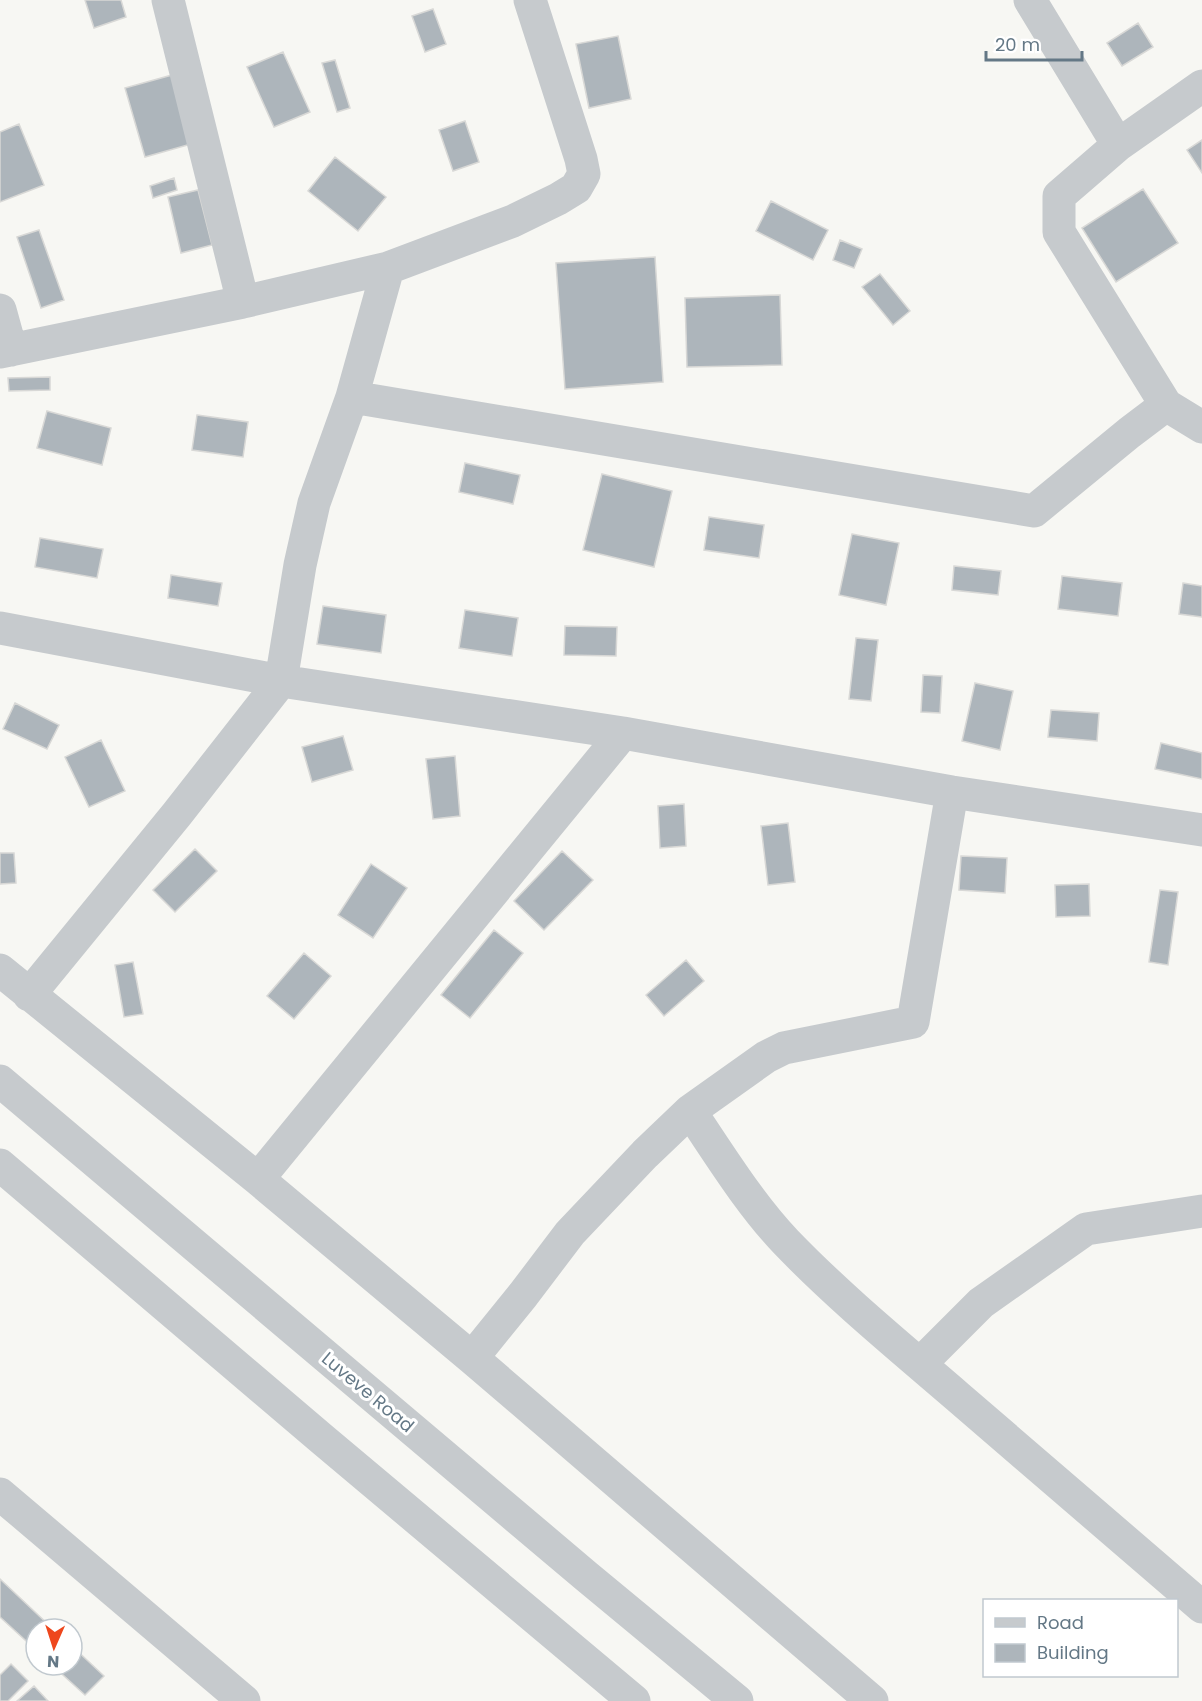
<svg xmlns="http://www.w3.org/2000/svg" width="1202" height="1701" viewBox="0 0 1202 1701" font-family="Poppins,sans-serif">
  <rect width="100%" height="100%" fill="#f7f7f3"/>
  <path fill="#adb5bb" stroke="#d8d8d6" stroke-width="1.5" d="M85,0H121L126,17L94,28Z
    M433,9L446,44L425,52L412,16Z
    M1138,23L1153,47L1122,66L1107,43Z
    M618,36L631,99L589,108L576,44Z
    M283,52L310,112L274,127L247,67Z
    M335,60L350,108L337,112L322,63Z
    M172,75L191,144L145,157L125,88Z
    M465,121L479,162L453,171L439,130Z
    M19,124L44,185L0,202V132Z
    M1202,140V173L1187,150Z
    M335,157L386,197L358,231L308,191Z
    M174,178L177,190L153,198L150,186Z
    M1143,189L1178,243L1116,282L1082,228Z
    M198,190L212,245L181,253L168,197Z
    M771,201L828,230L813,260L756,231Z
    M39,230L64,300L41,308L17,237Z
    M840,240L862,249L854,268L833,260Z
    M655,257L663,382L565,389L556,263Z
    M880,274L910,311L893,325L862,287Z
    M780,295L782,365L687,367L685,298Z
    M50,377V390L9,391L8,378Z
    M47,411L111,428L102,465L37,448Z
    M197,415L248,422L243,457L192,450Z
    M465,463L520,475L513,504L459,492Z
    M602,474L672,491L654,567L583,550Z
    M709,517L764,525L759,558L704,550Z
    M852,534L899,543L886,605L839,595Z
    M40,538L103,549L97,578L35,567Z
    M954,566L1001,571L998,595L952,590Z
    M171,575L222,583L218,606L168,598Z
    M1062,576L1122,583L1118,616L1058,609Z
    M1183,583L1202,586V617L1179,614Z
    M323,606L386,615L381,653L317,644Z
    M465,610L518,618L512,656L459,648Z
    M565,626L617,627L616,656L564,655Z
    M856,638L878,640L871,701L849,699Z
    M923,675L942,676L940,713L921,712Z
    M975,683L1013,691L1000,750L962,741Z
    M15,703L59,725L47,749L3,729Z
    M1051,710L1099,713L1097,741L1048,737Z
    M343,736L353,770L312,782L302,747Z
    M101,740L125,791L89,807L65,757Z
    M1161,743L1202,753V779L1155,769Z
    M455,756L460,816L433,819L426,759Z
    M684,804L686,846L660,848L658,806Z
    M788,823L795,882L768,885L761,826Z
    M195,849L217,871L175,912L153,890Z
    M562,851L593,880L544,930L514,901Z
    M0,853H14L16,883L0,884Z
    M961,856L1007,858L1005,893L959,890Z
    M371,864L407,888L373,938L338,915Z
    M1089,884L1090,916L1056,917L1055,885Z
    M1160,890L1178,892L1168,965L1149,962Z
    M494,930L523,953L470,1018L441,995Z
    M304,953L331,976L294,1019L267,996Z
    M686,960L704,981L664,1016L646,995Z
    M133,962L143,1014L124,1017L115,965Z
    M0,1579L53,1629H36V1650L0,1617Z
    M72,1646L104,1676L85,1695L52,1665H72Z
    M11,1664L28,1681L8,1701H0V1675Z
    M34,1686L48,1701H17Z"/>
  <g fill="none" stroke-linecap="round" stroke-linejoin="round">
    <path stroke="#c6cacd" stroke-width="33" d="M168,0L243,302
      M1030,0L1118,145
      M1202,86L1118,145L1059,196V232L1166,405L1202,427
      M388,268L352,397L1034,511L1129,433L1166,405
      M0,310L11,350
      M0,352L243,302L388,268L513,221L558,199L576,188L584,174L581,159L530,0
      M0,628L281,681L623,733L952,792L1202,830
      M0,970L258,1179L472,1358L872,1701
      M29,995L177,814L281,681L300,565L314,503L352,397
      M0,1081L586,1576L737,1701
      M690,1111C720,1155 749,1203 786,1242C840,1298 900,1347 958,1397C1039,1467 1121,1537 1202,1607
      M0,1165L322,1439L634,1701
      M258,1179L623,733
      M472,1358L523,1295L570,1233L645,1154L690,1111L766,1057L784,1048L913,1022L952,792
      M920,1364L981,1303L1086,1229L1202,1211
      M0,1494L244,1701"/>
  </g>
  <g text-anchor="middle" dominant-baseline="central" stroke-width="6" stroke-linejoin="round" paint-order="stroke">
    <g font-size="18" fill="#647886" stroke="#fff">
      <text transform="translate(368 1392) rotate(40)">Luveve Road</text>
    </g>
  </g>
  <rect x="983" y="1599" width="195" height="78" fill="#ffffff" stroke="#c1c9cf" stroke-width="1.5"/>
  <rect x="995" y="1618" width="30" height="9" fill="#c6cacd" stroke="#c1c9cf" stroke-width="1.5"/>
  <text x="1037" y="1629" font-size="18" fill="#647886">Road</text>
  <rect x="995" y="1644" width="30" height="18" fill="#adb5bb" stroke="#c1c9cf" stroke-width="1.5"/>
  <text x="1037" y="1659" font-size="18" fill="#647886">Building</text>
  <g transform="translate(54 1647) rotate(183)"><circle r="28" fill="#ffffff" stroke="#c1c9cf" stroke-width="1.5"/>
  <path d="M0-4.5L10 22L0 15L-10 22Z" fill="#ee471d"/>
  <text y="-9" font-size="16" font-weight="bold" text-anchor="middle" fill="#647886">N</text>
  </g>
  <path d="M986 51v9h96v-9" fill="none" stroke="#647886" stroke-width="3"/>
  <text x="995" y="51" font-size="18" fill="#647886" stroke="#ffffff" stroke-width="4.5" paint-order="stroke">20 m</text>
</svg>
